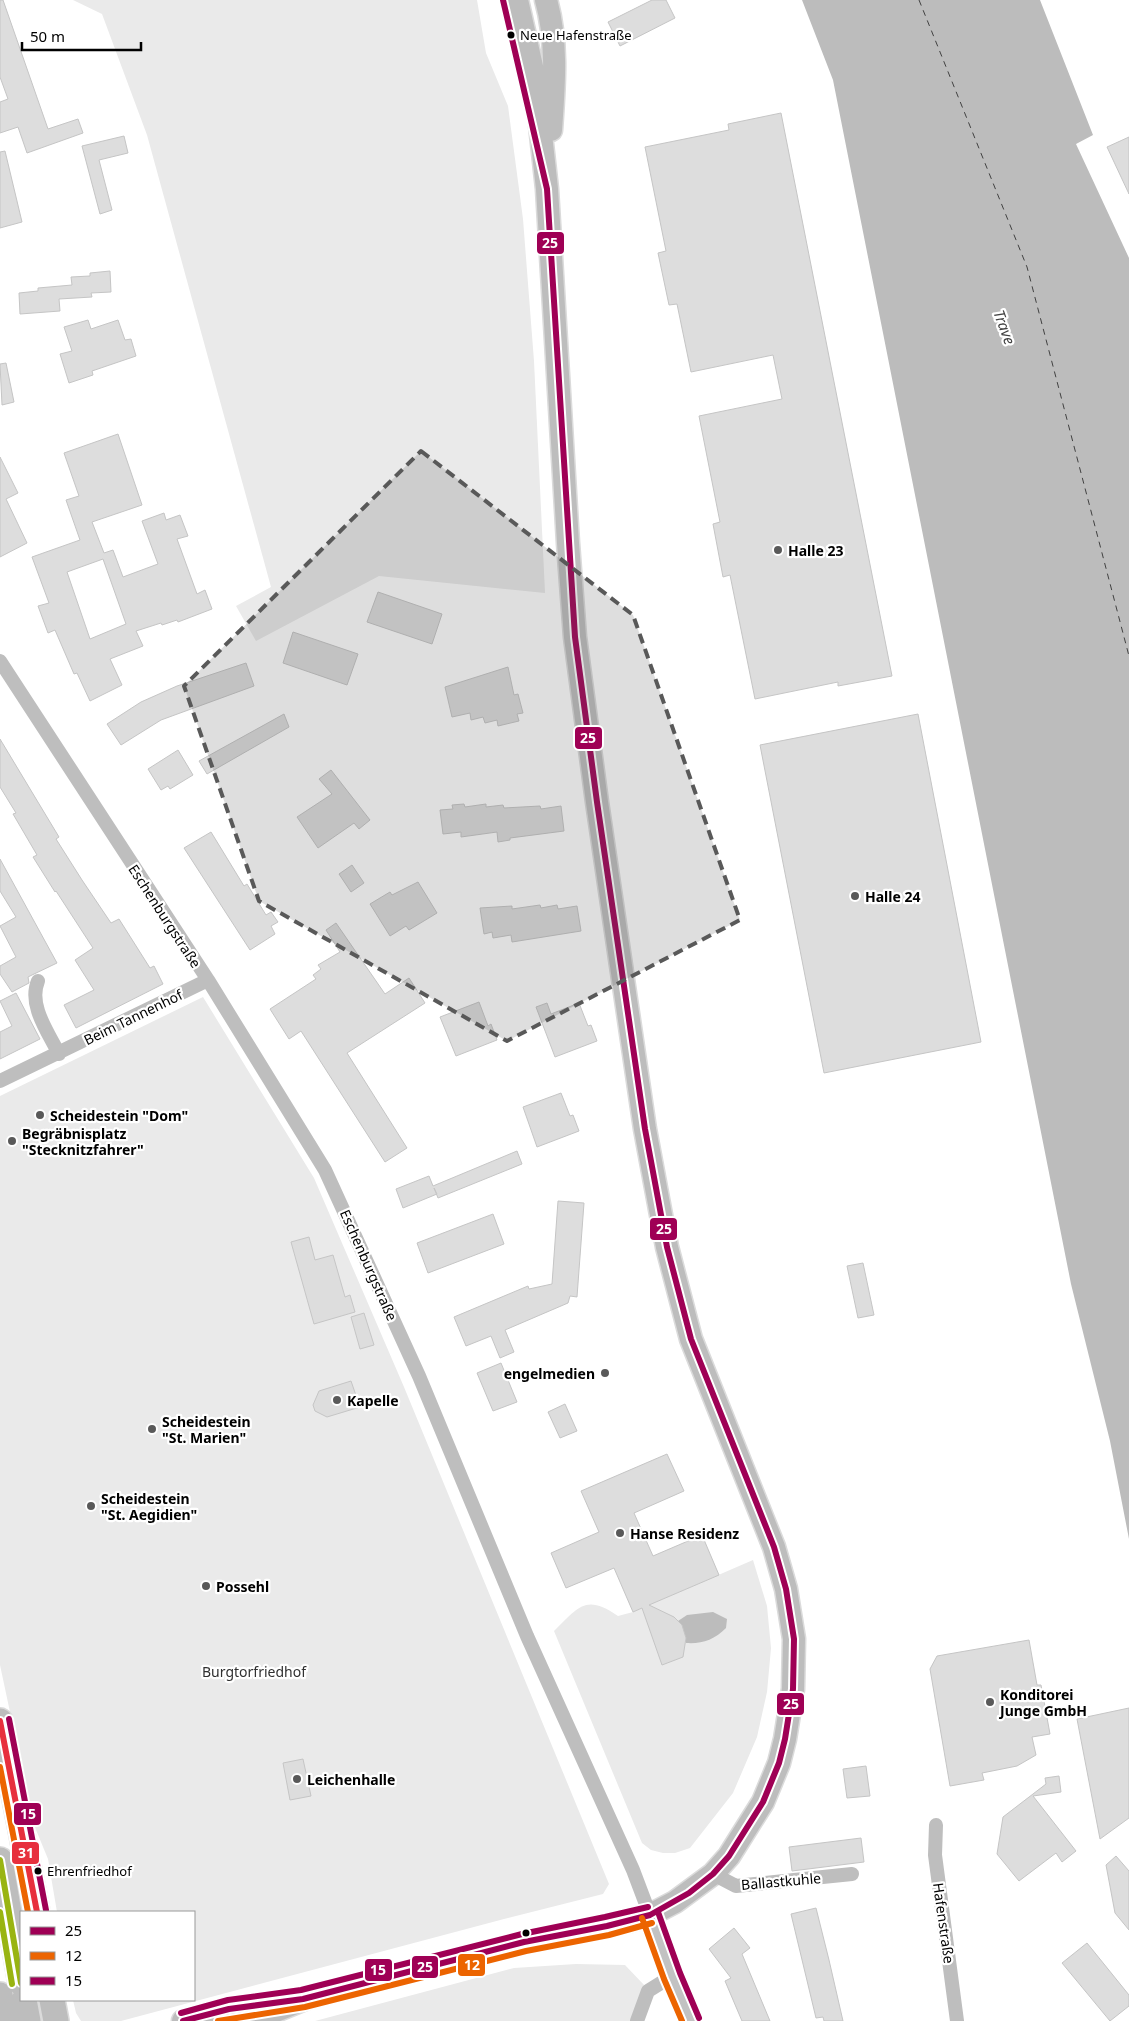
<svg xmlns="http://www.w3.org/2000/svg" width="1129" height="2021" viewBox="0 0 1129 2021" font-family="'Noto Sans',sans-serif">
  <rect width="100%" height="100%" fill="#fff"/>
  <path fill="#eaeaea" d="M73,0H477L486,53L508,106L523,219L534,361L545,593L379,576L256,641L236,606L271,587L147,135L102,14Z
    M203,997L314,1178L404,1387L609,1884L603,1894L504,1919L121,2021H81L76,2013L73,2000H194V1912H57L48,1859L34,1825L0,1665V1096Z
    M753,1560L767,1606L771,1648L767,1692L757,1737L733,1793L690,1848L675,1853H663L651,1850L642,1843L554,1631C578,1608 585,1593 618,1616L633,1612Z
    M576,1964L625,1965L645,1986L631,2021H315L514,1968Z"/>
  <path fill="#bcbcbc" d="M802,0H1040L1093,135L1076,144L1129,258V1539L1110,1441L1071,1284L833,80Z
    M713,1612L727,1619L726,1628C714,1640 702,1644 686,1643V1638L678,1621L687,1615Z"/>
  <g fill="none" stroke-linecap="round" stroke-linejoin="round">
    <path stroke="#414141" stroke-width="1" stroke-dasharray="6 5" stroke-linecap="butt" d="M919,0L1027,267L1129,656"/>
  </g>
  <path fill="#ddd" stroke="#c5c5c5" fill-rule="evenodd" d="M0,0H3L48,129L78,119L83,133L27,153L18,127L0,133V102L8,99L0,77Z
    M652,0H666L675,18L620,46L608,22Z
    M781,113L892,676L838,686V682L755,699L730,575L723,577L713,524L720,522L699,416L782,399L773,355L691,372L677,304L669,305L658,253L666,251L645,147L729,130L728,124Z
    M124,136L128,153L99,160L112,210L100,214L82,146Z
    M1129,137V194L1107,147Z
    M5,151L22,222L0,228V152Z
    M110,271L111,292L91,293L92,297L59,299L60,311L20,314L19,293L38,291V288L72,285L71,277L90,276V273Z
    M88,320L91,329L118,320L125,340L131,339L136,356L92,371L93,375L69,383L60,354L72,351L64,327Z
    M6,363L14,402L2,405L0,364Z
    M118,434L142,505L92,522L104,553L113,550L123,577L158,564L142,521L164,513L166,520L180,515L188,536L177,539L197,594L205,590L212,609L178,622L177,620L162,625L161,623L136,631L143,646L110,659L122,685L90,701L77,673L74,674L55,630L48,633L38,606L49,603L32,557L80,540L66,500L79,496L64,453ZM103,559L126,624L90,639L67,572Z
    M0,457L18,493L6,499L27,543L0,557Z
    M378,592L442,614L432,644L367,622Z
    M293,632L358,654L347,685L283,663Z
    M246,663L254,686L161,720L121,745L107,724L141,702L177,686Z
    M508,667L514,695L518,694L523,713L517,714L519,721L498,726L497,720L485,723L483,717L471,720L470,713L452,717L445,687Z
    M284,714L289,727L207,774L199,761Z
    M918,714L981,1042L824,1073L760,745Z
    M0,739L59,837L56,839L82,880L111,923L119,919L150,968L154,966L163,984L76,1028L64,1005L94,990L75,960L93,948L56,891L55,892L33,857L37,855L13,814L16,813L0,787Z
    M178,750L193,775L170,789L168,786L161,790L148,769Z
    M331,770L370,820L359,829L354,823L318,848L297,817L332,794L319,779Z
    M464,804L465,807L486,804V807L503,805L504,808L540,806L541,809L561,806L564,831L510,838V840L498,842L497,832L461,837V832L443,834L440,810L453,809L452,805Z
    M211,832L244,886L247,884L266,915L271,912L278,922L271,926L275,934L250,950L184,848Z
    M0,859L57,963L32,975L28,977L29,983L12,992L0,974V966L16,957L0,926L16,917L0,891Z
    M352,865L364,883L351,892L339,874Z
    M418,882L437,913L409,930L406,926L390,936L370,904L390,892L392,895Z
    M540,905L541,908L557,905L558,909L577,906L581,931L512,942L511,935L493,938L492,932L484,934L480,908L512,906V909Z
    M336,923L385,994L409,978L425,1003L347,1053L407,1148L385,1162L301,1031L289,1039L270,1009L316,979L313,975L321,969L318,965L340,952L326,930Z
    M16,993L40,1039L0,1059V1032L12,1026L0,1001Z
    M479,1002L488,1026L491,1024L497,1040L456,1056L440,1017Z
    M547,1003L551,1014L579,1003L588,1026L591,1025L597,1041L555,1057L536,1007Z
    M561,1093L570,1116L573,1115L579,1131L537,1147L523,1107Z
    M517,1151L522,1164L438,1198L434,1188L437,1194L403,1208L396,1189L429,1176L433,1186Z
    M558,1201L584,1203L577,1297L570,1296L568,1303L505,1330L514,1352L500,1358L491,1336L466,1346L454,1317L528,1286L529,1289L552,1284Z
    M493,1214L504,1244L428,1273L417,1243Z
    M309,1237L315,1260L333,1255L345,1297L350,1295L355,1312L314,1324L291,1242Z
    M863,1263L874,1315L858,1318L847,1266Z
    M364,1313L374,1345L360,1349L351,1317Z
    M501,1363L517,1402L493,1411L477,1373Z
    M351,1381L360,1407L327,1417L315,1411L313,1405L319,1391Z
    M565,1404L577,1431L560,1438L548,1412Z
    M667,1454L684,1491L634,1513L653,1556L702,1535L719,1575L649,1605L674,1617L682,1625L686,1638L683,1657L662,1665L642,1608L633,1612L614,1568L566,1588L551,1553L599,1532L581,1491Z
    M1029,1640L1037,1685H1041L1050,1734L1032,1737L1036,1755L1017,1766L982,1773L984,1780L950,1786L930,1669L937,1656Z
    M1129,1708V1818L1100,1839L1077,1719Z
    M303,1759L311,1796L290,1800L283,1763Z
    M866,1766L870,1796L847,1798L843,1769Z
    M1059,1776L1061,1792L1033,1796L1076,1851L1062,1862L1056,1853L1019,1881L997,1854L1003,1817L1046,1784L1045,1778Z
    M861,1838L864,1862L792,1871L789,1847Z
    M1116,1856L1129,1871V1930L1115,1913L1106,1865Z
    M816,1908L829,1960L843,2021H824L823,2017L816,2018L791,1914Z
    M734,1928L750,1948L742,1954L770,2021H742L725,1981L731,1978L709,1949Z
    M1087,1943L1129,1995V2006L1110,2021L1062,1963Z"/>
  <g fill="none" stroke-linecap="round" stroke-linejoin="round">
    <g stroke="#dbdbdb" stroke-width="25">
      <path id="primary" d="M546,0C558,42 554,87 551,130
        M183,2021L229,2009L272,2003
        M251,2021L315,1995L524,1942L630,1921L650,1915L675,1902L713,1874L729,1856L763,1802L779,1763L785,1739L793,1689L794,1639L786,1589L774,1547L691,1339L667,1247L645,1129L597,802L575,637L568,543L547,189L535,80L517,0"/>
    </g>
    <g stroke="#dbdbdb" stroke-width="28">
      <path id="highway" d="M0,1721L37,1912
        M0,1860L21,1983
        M0,1995L5,2021
        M24,2000L28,2021
        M52,2000L56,2021"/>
    </g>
    <path stroke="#bebebe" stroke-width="14" d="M0,661L208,980L325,1170L419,1376L527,1636L633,1870L650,1915
      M38,981C28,1005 48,1032 59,1054
      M0,1081L208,980
      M936,1825L935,1855L957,2021
      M713,1874L736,1886L852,1874
      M637,2021L648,1991L672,1976"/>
    <path stroke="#c2c2c2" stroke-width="20" d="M650,1915L672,1976L691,2021"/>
    <use href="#primary" stroke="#bdbdbd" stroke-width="22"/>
    <use href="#highway" stroke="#bdbdbd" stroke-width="25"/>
    <g stroke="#fff" stroke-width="10">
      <path id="bus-1" d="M183,2021L229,2009L303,1999L524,1942L607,1926L650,1915L689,1893L713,1874L729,1856L763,1802L779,1763L785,1739L793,1689L794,1639L786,1589L774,1547L691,1339L667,1247L645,1129L597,802L575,637L547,189L503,0"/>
    </g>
    <g stroke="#fff" stroke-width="10">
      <path id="bus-2" d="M0,1767L28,1912
        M642,1918L664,1979L682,2021
        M218,2021L305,2007L526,1951L609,1935L652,1923"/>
    </g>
    <g stroke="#fff" stroke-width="10">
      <path id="bus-3" d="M9,1719L46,1910
        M658,1912L680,1973L699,2018
        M181,2013L228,2000L301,1990L522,1934L605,1917L648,1907"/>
    </g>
    <g stroke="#fff" stroke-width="10">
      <path id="bus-4" d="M0,1860L21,1983"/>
    </g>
    <g stroke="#fff" stroke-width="10">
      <path id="bus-5" d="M0,1721L37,1912"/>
    </g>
    <g stroke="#fff" stroke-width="10">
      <path id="bus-6" d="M0,1912L12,1984"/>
    </g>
    <use href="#bus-1" stroke="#9f0055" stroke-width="6"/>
    <use href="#bus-2" stroke="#ec6400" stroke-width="6"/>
    <use href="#bus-3" stroke="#9f0055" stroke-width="6"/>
    <use href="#bus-4" stroke="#99b412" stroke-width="6"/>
    <use href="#bus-5" stroke="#e7303d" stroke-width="6"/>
    <use href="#bus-6" stroke="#99b412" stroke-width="6"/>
  </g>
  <path fill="#595959" fill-opacity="0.2" stroke="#595959" stroke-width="4" stroke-dasharray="10 6" stroke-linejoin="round" d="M421,451L633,615L740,920L507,1041L259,901L184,686Z"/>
  <g fill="#000" stroke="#fff" stroke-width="2">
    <circle cx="511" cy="35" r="4.5"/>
    <circle cx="38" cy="1871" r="4.5"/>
    <circle cx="526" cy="1933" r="4.5"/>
  </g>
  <g fill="#595959" stroke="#fff" stroke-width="2">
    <circle cx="778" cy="550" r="5"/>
    <circle cx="855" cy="896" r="5"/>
    <circle cx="40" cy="1115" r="5"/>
    <circle cx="12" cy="1141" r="5"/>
    <circle cx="605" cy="1373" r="5"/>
    <circle cx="337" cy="1400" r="5"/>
    <circle cx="152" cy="1429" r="5"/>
    <circle cx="91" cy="1506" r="5"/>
    <circle cx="620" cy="1533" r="5"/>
    <circle cx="206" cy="1586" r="5"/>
    <circle cx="990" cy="1702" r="5"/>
    <circle cx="297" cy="1779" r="5"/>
  </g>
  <g text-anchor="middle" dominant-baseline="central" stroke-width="4.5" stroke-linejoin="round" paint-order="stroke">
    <g font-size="13" fill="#000" stroke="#fff" text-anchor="start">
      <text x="520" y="35">Neue Hafenstraße</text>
      <text x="47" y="1871">Ehrenfriedhof</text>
    </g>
    <g font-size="14" font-weight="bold" fill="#000" stroke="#fff" text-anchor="start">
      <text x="788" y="550">Halle 23</text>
      <text x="865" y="896">Halle 24</text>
      <text x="50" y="1115">Scheidestein "Dom"</text>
      <text x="22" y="1133">Begräbnisplatz<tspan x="22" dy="16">"Stecknitzfahrer"</tspan></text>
      <text x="595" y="1373" text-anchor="end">engelmedien</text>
      <text x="347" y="1400">Kapelle</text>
      <text x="162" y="1421">Scheidestein<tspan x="162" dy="16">"St. Marien"</tspan></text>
      <text x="101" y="1498">Scheidestein<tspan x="101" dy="16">"St. Aegidien"</tspan></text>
      <text x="630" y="1533">Hanse Residenz</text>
      <text x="216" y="1586">Possehl</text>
      <text x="1000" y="1694">Konditorei<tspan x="1000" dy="16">Junge GmbH</tspan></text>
      <text x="307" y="1779">Leichenhalle</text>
    </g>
    <g font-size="14" fill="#000" stroke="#fff">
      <text transform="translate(165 916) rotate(57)">Eschenburgstraße</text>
      <text transform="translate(133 1017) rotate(-26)">Beim Tannenhof</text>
      <text transform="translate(369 1265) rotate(66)">Eschenburgstraße</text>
      <text transform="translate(781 1881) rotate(-5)">Ballastkuhle</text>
      <text transform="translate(944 1923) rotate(82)">Hafenstraße</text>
    </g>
    <g font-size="14" fill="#303030" stroke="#fff">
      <text x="254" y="1671">Burgtorfriedhof</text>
    </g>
    <g font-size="15" font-style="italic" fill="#414141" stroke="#fff">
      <text transform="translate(1005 327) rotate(70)">Trave</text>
    </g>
  </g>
  <g stroke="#fff" stroke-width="2">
    <rect x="536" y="231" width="29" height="24" rx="5" fill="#9f0055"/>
    <rect x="574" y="726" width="29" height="24" rx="5" fill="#9f0055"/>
    <rect x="649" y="1217" width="29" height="24" rx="5" fill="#9f0055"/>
    <rect x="776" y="1692" width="29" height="24" rx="5" fill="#9f0055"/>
    <rect x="13" y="1802" width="29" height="24" rx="5" fill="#9f0055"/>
    <rect x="11" y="1841" width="29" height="24" rx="5" fill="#e7303d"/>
    <rect x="457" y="1953" width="29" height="24" rx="5" fill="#ec6400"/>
    <rect x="411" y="1955" width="28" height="24" rx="5" fill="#9f0055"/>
    <rect x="364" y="1958" width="29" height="24" rx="5" fill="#9f0055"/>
  </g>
  <g font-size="14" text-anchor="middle" font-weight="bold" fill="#fff">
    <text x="550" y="248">25</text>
    <text x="588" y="743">25</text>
    <text x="664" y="1234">25</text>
    <text x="791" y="1709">25</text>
    <text x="28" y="1819">15</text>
    <text x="26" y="1858">31</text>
    <text x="472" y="1970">12</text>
    <text x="425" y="1972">25</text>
    <text x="378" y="1975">15</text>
  </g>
  <rect x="20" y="1911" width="175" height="90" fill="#ffffff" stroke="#999999"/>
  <rect x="30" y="1927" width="25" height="8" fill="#9f0055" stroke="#999999"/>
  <text x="65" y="1936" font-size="15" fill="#000000">25</text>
  <rect x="30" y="1952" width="25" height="8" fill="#ec6400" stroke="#999999"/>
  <text x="65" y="1961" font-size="15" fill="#000000">12</text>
  <rect x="30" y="1977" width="25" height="8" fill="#9f0055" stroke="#999999"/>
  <text x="65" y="1986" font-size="15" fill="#000000">15</text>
  <path d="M22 42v8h119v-8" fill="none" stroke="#000000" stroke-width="2.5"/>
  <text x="30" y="42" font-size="15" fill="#000000" stroke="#ffffff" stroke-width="4" paint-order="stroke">50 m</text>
</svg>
